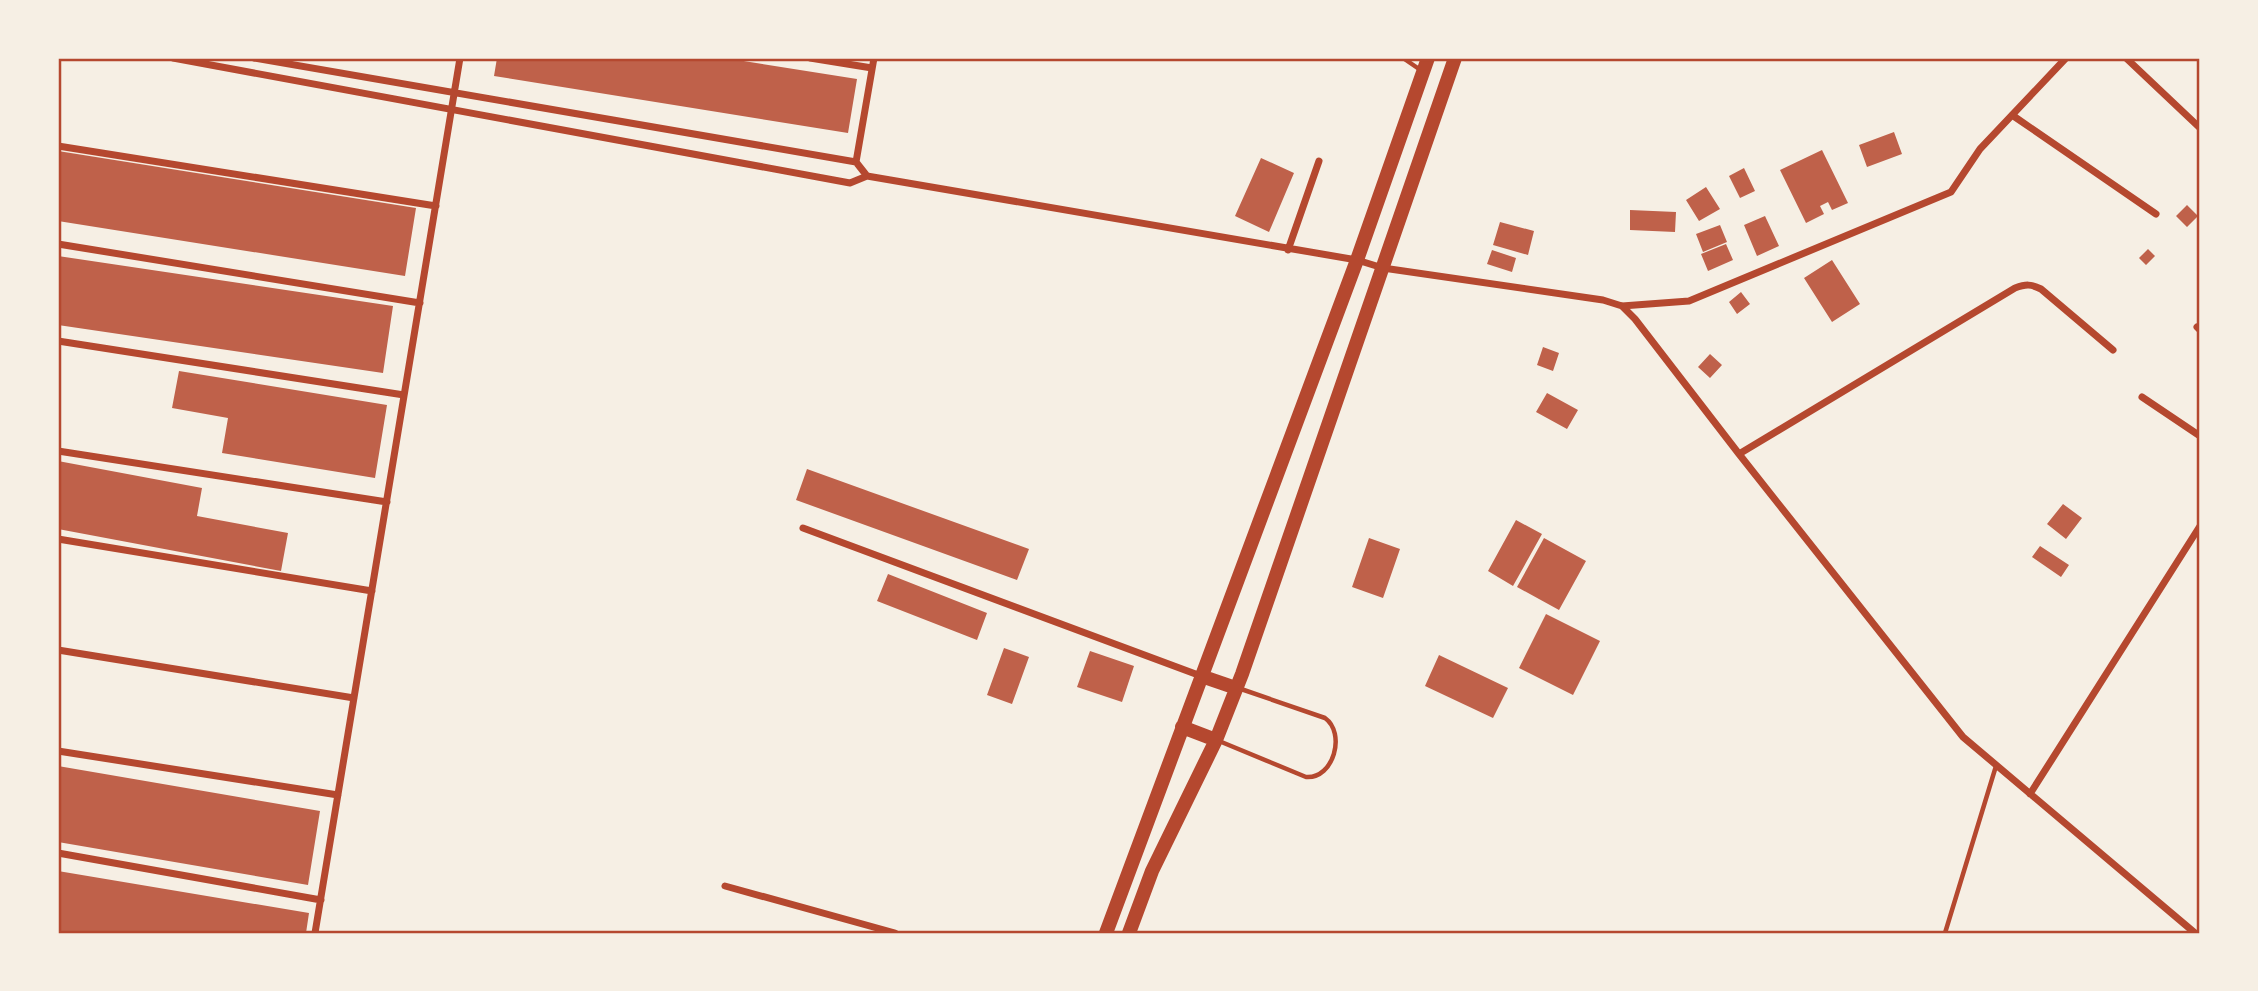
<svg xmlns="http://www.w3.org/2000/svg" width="2258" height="991" viewBox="0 0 2258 991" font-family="Barlow,sans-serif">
  <rect width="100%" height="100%" fill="#f6efe4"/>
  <path fill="#bf614a" d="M497,58H725L857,79L848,133L494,76Z
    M1894,132L1902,154L1867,167L1859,145Z
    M1822,150L1848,203L1832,210L1828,202L1820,206L1824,214L1806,223L1780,170Z
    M58,151L416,208L405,276L58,221Z
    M1261,158L1294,173L1269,232L1235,216Z
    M1744,168L1755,191L1740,198L1729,176Z
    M1706,187L1720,209L1699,221L1686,200Z
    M2187,205L2198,216L2187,227L2176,216Z
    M1630,210L1676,212L1675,232L1630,230Z
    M1765,216L1779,246L1757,256L1744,225Z
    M1500,222L1534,231L1528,255L1493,245Z
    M1720,225L1727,242L1703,252L1696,234Z
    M1726,244L1733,260L1708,271L1701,254Z
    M2148,249L2155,256L2146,265L2139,258Z
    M1492,250L1516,258L1512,272L1487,264Z
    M58,256L393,306L383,373L58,325Z
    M1832,260L1860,304L1832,322L1804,278Z
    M1741,292L1750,304L1737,314L1729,302Z
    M1543,347L1559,353L1553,371L1537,365Z
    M1710,354L1722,365L1710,378L1698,367Z
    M179,371L387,405L375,478L222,453L228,418L172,408Z
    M1547,393L1578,410L1567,429L1536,412Z
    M58,461L202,488L197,516L288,533L281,571L58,529Z
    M807,469L1029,549L1017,580L796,500Z
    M2063,504L2082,518L2066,539L2047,524Z
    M1516,520L1542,534L1513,586L1488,571Z
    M1369,538L1400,549L1383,598L1352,587Z
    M1544,538L1586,561L1559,610L1517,587Z
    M2040,546L2069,565L2061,577L2032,557Z
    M888,574L987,613L977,640L877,601Z
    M1546,614L1600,641L1573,695L1519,668Z
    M1004,648L1029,657L1012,704L987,695Z
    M1090,651L1134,666L1122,702L1077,687Z
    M1439,655L1508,688L1493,718L1425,686Z
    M58,766L320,811L308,885L58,842Z
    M58,871L309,913L306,933H58Z"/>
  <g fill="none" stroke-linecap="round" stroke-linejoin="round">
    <path stroke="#b5482f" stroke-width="4.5" d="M1403,58L1422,71
      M1219,741L1306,777C1334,779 1346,733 1325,718L1241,689
      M1945,933L1996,766"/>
    <path stroke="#b5482f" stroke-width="7" d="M173,58L850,183L867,176L1357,260L1383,268L1603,300L1622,306L1689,301L1951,192L1980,149L2066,58
      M254,58L856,162L867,176
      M810,58L872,68
      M2126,58L2200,128
      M2012,115L2156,214
      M58,146L436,206
      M856,162L874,58
      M58,244L420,303
      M1288,250L1319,161
      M1622,306L1635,319L1739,454L1963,737L2195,933
      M2197,327L2200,330
      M58,341L404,395
      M2142,397L2200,436
      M58,451L387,502
      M1739,454L2015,288C2026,284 2031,284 2041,289L2113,350
      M803,528L1201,676
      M58,539L372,591
      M58,650L354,698
      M58,751L338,795
      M2030,794L2200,526
      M58,853L321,900
      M725,886L895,933
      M315,933L460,58"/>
    <path stroke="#b5482f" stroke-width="14" d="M1201,676L1236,688
      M1182,727L1216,740
      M1106,933L1357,260L1428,58
      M1129,933L1152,871L1216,740L1242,674L1455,58"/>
  </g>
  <rect width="2258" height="991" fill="none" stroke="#f6efe4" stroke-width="119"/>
  <rect x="60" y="60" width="2138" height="872" fill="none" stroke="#b5482f" stroke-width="2.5"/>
</svg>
